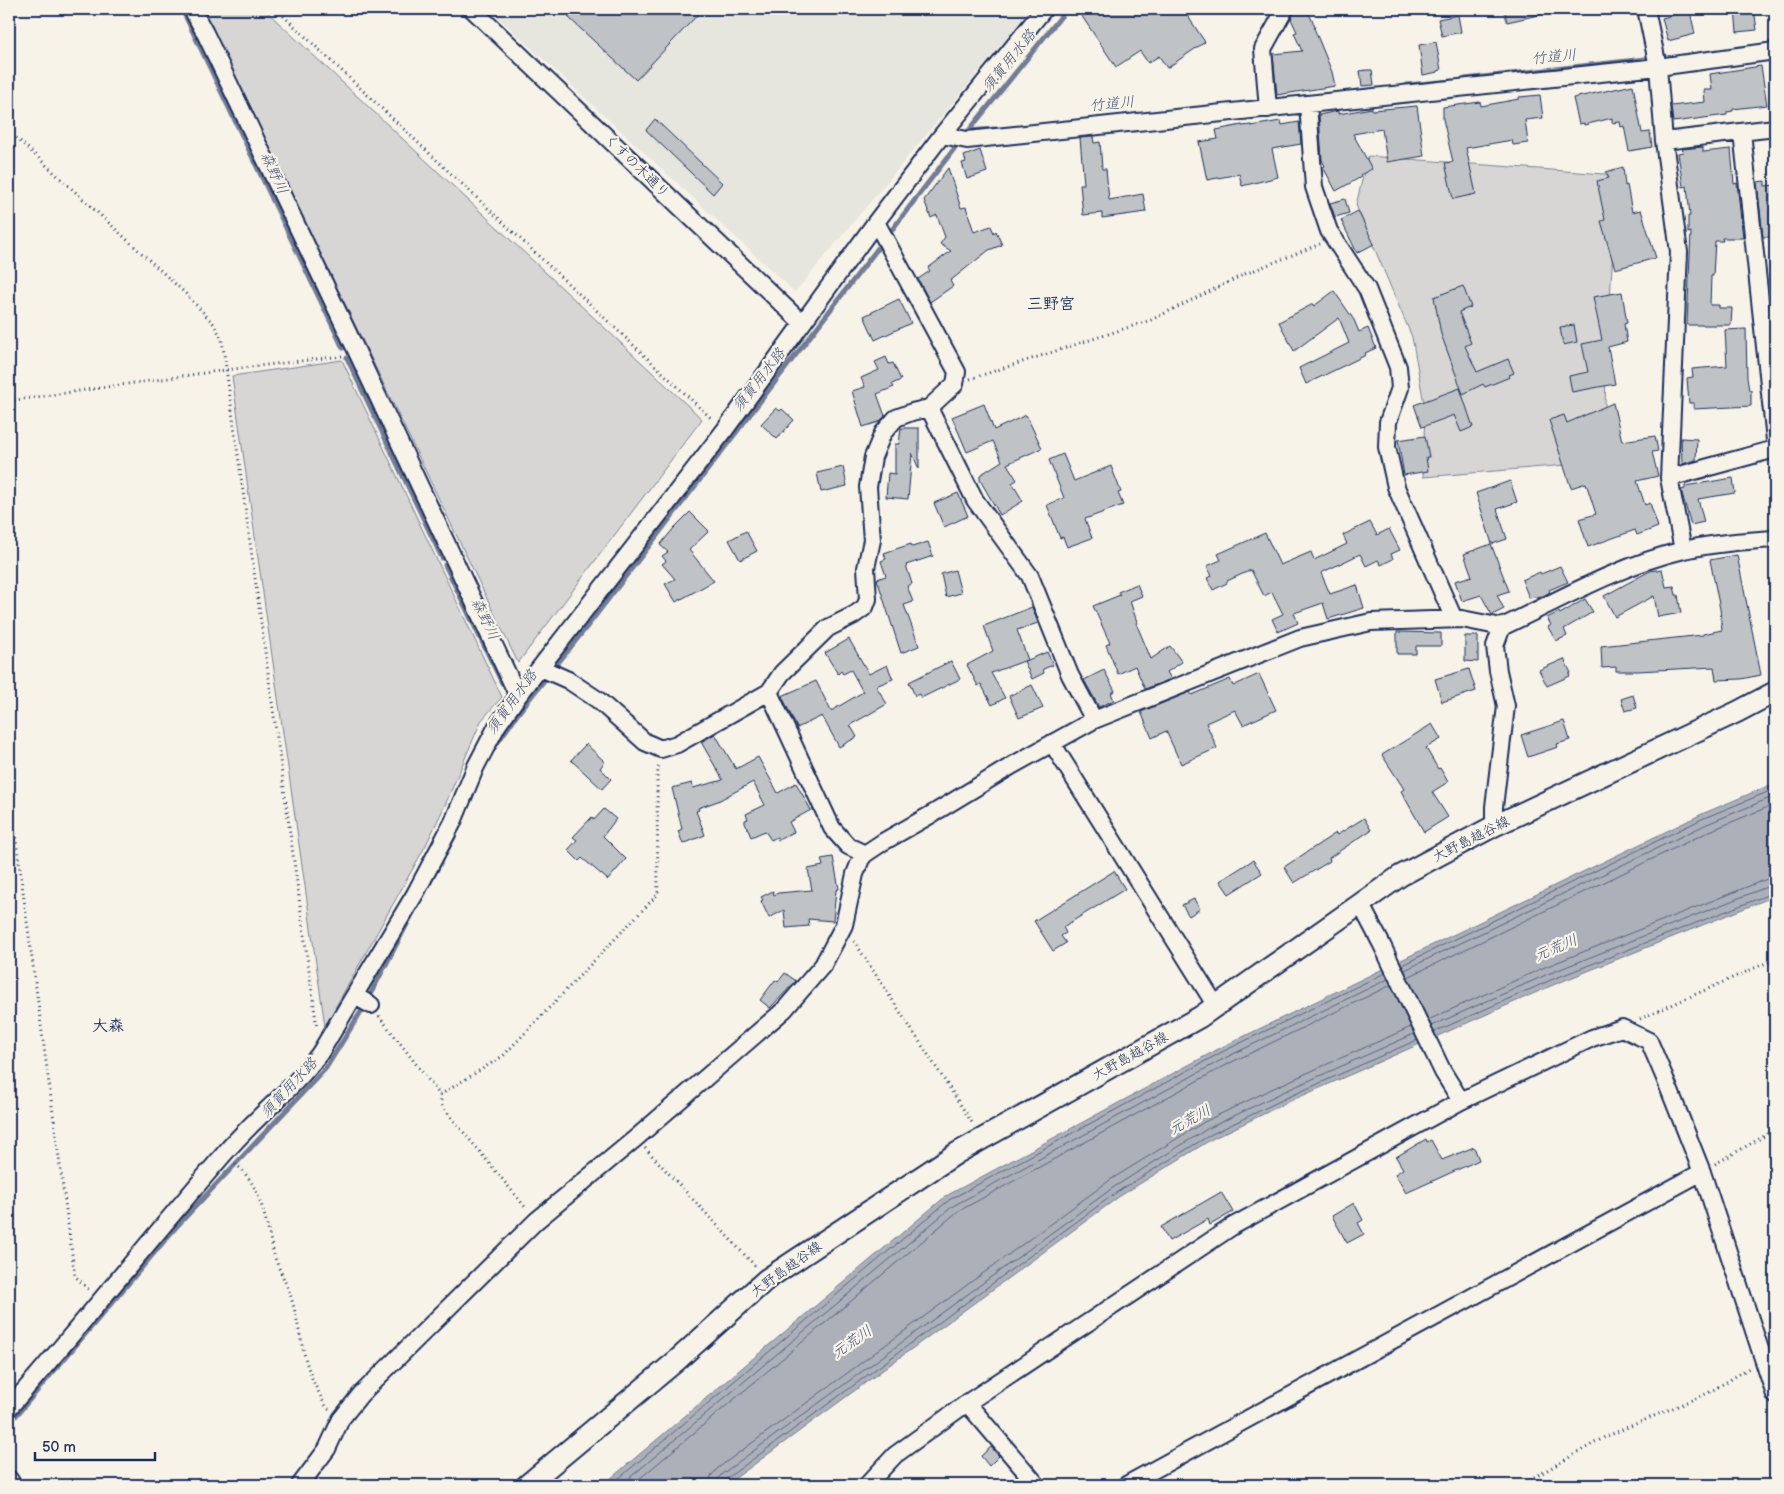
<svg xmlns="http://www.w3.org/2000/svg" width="1784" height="1494" viewBox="0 0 1784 1494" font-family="'Balsamiq Sans','Klee One',sans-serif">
  <rect width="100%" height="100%" fill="#f7f3e8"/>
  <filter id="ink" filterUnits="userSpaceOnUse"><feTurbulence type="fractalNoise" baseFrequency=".02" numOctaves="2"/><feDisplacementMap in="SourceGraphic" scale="10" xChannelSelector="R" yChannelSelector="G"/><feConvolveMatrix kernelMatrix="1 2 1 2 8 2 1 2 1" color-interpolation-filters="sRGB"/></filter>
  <g filter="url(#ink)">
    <path fill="#e6e5de" d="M489,9H1031L795,292Z"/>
    <path fill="#d7d6d4" stroke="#798299" d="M203,9H264L702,419L518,663Z
      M1368,156L1617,175L1606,374L1603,462L1423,477L1425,409L1412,337L1356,205Z
      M342,360L502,697L481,721L445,805L426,845L325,1026L232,376Z"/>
    <path fill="#acb0b9" stroke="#727c95" d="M1775,783V896L1553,985L1286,1103L1212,1139L1120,1196L726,1485H603L946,1196L1222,1047L1702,814Z"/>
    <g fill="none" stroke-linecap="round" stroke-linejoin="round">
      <path stroke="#556382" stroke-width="1" d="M1402,965L1704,818L1775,789
        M1405,970L1707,824L1775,796
        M1408,977L1710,831L1775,804
        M1428,1020L1545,967L1767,879L1775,878
        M1431,1026L1548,974L1769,886L1775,885
        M1434,1032L1551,980L1775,892
        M611,1485L949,1200L1224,1051L1385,973
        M621,1485L953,1206L1227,1057L1388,979
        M632,1485L957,1212L1230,1063L1391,985
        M710,1485L711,1476L718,1468L1110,1180L1204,1122L1278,1086L1411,1027
        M717,1485L718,1479L722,1474L1114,1187L1207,1129L1281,1093L1414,1034
        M724,1485L726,1479L1117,1192L1210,1135L1284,1099L1417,1040"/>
      <path stroke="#727c95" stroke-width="5" d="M182,9L343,348
        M1465,79L1645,59
        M1407,85L1452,81
        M968,131L995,129
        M347,358L442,558
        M445,565L502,683
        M493,749L519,712L589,624L954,149L1067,9
        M430,882L454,837
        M9,1424L177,1226L326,1068L362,1010L416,907"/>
    </g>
    <path fill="#c0c3c5" stroke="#1b2f5e" d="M576,9H703L636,80L568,17Z
      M1077,9H1183L1205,42L1167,68L1159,56L1148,63L1140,51L1116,67Z
      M1304,9H1307L1315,27L1314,28L1332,72L1335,86L1277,95L1273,54L1302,51L1294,33L1297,32L1291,19L1294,13Z
      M1504,9H1542L1543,14L1507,22Z
      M1735,9H1754L1757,30L1737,32Z
      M1690,11L1695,34L1668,41L1662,18Z
      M1458,15L1461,32L1442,36L1438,19Z
      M1436,42L1441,70L1438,71V72L1423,75L1419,45Z
      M1761,66L1767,105L1733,109V111L1727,112V115L1673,122L1671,106L1705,102L1704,90H1712L1710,74Z
      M1367,70H1372L1374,85L1362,86L1360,71Z
      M1633,85L1642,133L1650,132L1652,147L1629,151L1624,126L1621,127L1620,122L1612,123V118L1584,125V123L1579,124L1573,98Z
      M1540,95L1543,118L1525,120L1528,143L1513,145L1512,140L1466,148L1476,194L1453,199L1445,163L1453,162L1443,119V107L1480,102L1481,106L1519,99V97Z
      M1417,106L1424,156L1387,162L1382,129L1353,134L1372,169L1360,175L1361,177L1336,191L1323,167L1325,166L1322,160L1319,115L1338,111V114L1372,108V110Z
      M655,119L722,183L713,194L646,130Z
      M1281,121L1282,125L1299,122L1301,144L1272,149L1278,177L1242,186L1239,174L1207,180L1199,142L1218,139L1216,130L1242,125V126L1251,125V126Z
      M1093,137L1094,143L1100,142L1102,169H1106L1109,200L1143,194L1146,212L1102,218V213L1083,215L1080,184H1084L1080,138Z
      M1703,147V152L1731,149L1734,184L1737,183L1743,238H1722L1723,241H1715L1713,276H1711L1710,305H1719V308H1732L1731,325H1687L1691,232L1688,233V216H1690L1687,186L1683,187L1678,153L1683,152L1682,149Z
      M980,150L987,172L967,179L962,163L966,162L964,156Z
      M1623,167L1625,186L1627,185L1632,212L1641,210L1656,258L1615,269L1601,221L1605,220L1597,181L1609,178L1606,172Z
      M948,168L961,208L966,207L974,232L991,226L994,233L996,231L1002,245L989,250L950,281L953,286L930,302L918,279L930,271L928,268L951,251L940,244L945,237L937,215L931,218L924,200Z
      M1765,181V186L1775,185V237H1763L1757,182Z
      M1345,199L1349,213L1335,217L1330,203Z
      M1358,211L1374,244L1357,253L1341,220Z
      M1463,286L1471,307L1459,312L1471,343L1465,346L1477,372L1508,359L1514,373L1509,375L1510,377L1485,387L1483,384L1463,394L1441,334L1434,297Z
      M1334,291L1354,320L1359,332L1368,328L1376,348L1365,353L1366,355L1306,384L1299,368L1349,343L1339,318L1294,351L1279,322L1313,304L1314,306Z
      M1622,292L1627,323L1624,324L1627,342L1608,347L1615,384L1572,392L1569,376L1588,372L1582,344L1602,340L1593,297Z
      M899,299L911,323L875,340L864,316Z
      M1574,325L1577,342L1563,345L1560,327Z
      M1746,329L1747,378L1749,390H1751V406L1694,409V403H1689L1687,378L1693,377L1692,369L1727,366L1725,330Z
      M886,357L889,364L893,363L901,380L892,384L894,387L877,394L885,416L879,422L863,427L852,391L865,387L861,378L879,370L875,362Z
      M1460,388L1473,427L1461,432L1454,415L1422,427L1414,405Z
      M1613,403L1622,441L1655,436L1658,451L1652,452L1658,476L1637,481L1645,505L1650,503L1658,527L1637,535L1635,530L1588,547L1579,519L1596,514L1586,483L1571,488L1549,420L1564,415L1567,423Z
      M984,404L994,430L1026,415L1042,448L1007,464L1017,480L1012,483L1023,501L1000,515L980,480V475L1002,461L993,441L967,452L952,417Z
      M776,408L780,411L782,409L794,420L777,439L761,424Z
      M901,428H919V469L912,453L908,499L886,497L888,473L895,474V444H899Z
      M1425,436L1429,457H1426L1428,471L1404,475L1398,440Z
      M1681,438L1697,439L1696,460L1682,464Z
      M1063,454L1074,481L1111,466L1121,492L1118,493L1123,505L1085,519L1092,538L1067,547L1063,537L1060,538L1047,505L1064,498L1049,460Z
      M843,467L847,486L821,492L817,473Z
      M1733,478L1735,493L1698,499L1704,522L1691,525L1681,490L1685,489V486Z
      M1510,481L1517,502L1497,509L1507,539L1492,544L1476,493Z
      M958,493L968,516L944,527L934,503Z
      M690,512L709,531L689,550L714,581L676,602L665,584L675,579L662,564L666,561L662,556L668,552L660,545L674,528Z
      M1370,522L1377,535L1389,529L1400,550L1391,554L1393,559L1381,565L1378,560L1366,566L1360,554L1321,573L1330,594L1357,585L1364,608L1328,619L1323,603L1294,613L1298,623L1278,632L1272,619L1283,614L1272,592L1264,596L1251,570L1227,581V583L1213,590L1207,578L1212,576L1207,566L1221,560L1218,554L1265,533L1280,565L1311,552L1314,560L1347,544L1343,535Z
      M746,531L757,551L740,560L729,540Z
      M928,542L933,556L906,565L912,584L907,586L913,602L904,605L919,646L901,653L877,579L886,576L881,561L886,559L884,553L911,544L912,547Z
      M1491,544L1509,591L1497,595L1504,609L1492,615L1481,595L1462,601L1455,581L1472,576L1464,554Z
      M1737,555L1761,675L1741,679L1716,680L1714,667L1638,671H1616V667L1602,668L1601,646L1703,635V634L1722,630L1720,609L1710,560Z
      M1560,566L1568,582L1549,590L1550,592L1543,596L1529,598L1522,580L1540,572L1541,574Z
      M1662,569L1666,587L1674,586L1676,595H1678L1681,613L1658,617L1654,596L1615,617L1604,596L1650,571Z
      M955,570L961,593L946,597L941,574Z
      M1137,584L1142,596L1130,601L1137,622L1136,623L1151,659L1170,646L1182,662L1167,672L1171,679L1145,689L1135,666L1118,674L1106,645L1110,643L1093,606L1120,595L1118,592Z
      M1585,599L1593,612L1564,629L1567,636L1556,641L1548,627L1551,625L1547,618L1559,612L1560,614Z
      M1032,607L1038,623L1017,630L1028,660L1047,652L1053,665L1043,669L1044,673L1032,679L1024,661L1027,660L991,673L1005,698L992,705L981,684L978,686L967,665L993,651L984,626Z
      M1397,632L1441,633V646H1416V654H1397Z
      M1465,636H1478V662L1465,661Z
      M849,639L869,674L887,665L893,679L876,686L887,704L850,725L857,737L839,747L822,716L797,728L782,696L816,681L831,711L863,692L851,670L843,674L841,671L838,674L825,653Z
      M1564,659L1571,673L1569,674L1570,676L1547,686L1539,670Z
      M951,661L960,679L921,698L919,694L915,696L909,682Z
      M1469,669L1476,691L1442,702L1435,679Z
      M1104,670L1115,691L1111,693L1114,700L1099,707L1084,680Z
      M1259,674L1276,710L1243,725L1235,710L1206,723L1217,748L1181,764L1166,731L1152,738L1141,712L1190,692L1192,695L1230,679L1233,686Z
      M1032,685L1043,708L1019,718L1009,696Z
      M1633,695L1637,708L1625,711L1621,699Z
      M1564,721L1570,740L1557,744L1558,747L1528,757L1521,735Z
      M1432,724L1441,739L1426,748L1438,769L1440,768L1448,782L1432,792L1448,817L1424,832L1401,791L1404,789L1382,755Z
      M715,734L736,769L758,757L778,793L796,783L811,810L789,822L794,832L778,840L777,837L771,840L765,831L751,837L745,823V820L748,819L746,814L765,805L753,782L718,801L698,808L699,810L696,811L705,835L683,844L678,831L682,829L672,788L692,783L693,788L723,780L701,742Z
      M586,744L605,762L600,768L611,779L602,789L571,760Z
      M604,809L616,819L603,836L626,859L608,880L582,858L579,861L568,850L577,840L573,837L592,817L594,820Z
      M1364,818L1371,830L1329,858L1330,861L1294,883L1284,867L1336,833L1337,835Z
      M833,857L839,889L836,890L833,921L808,919L809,926L786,928L784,910L769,918L761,901L763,900L761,897L773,891L774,895L778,893L812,890L808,869L823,866L821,859Z
      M1253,860L1262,873L1229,894L1220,881Z
      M1114,871L1125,889L1063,927L1066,933L1061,936L1066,943L1053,951L1034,921Z
      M1194,899L1200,909L1189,916L1182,905Z
      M785,973L796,981L770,1008L760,1000L775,980L778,982Z
      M1426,1139L1427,1142L1431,1140L1442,1160L1474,1147L1479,1160L1406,1193L1395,1174L1403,1169L1396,1157Z
      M1221,1192L1233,1212L1210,1225L1208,1219L1169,1241L1161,1227Z
      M1354,1203L1363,1220L1358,1223L1364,1234L1347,1243L1332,1216Z
      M991,1447L999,1456L989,1466L981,1456Z"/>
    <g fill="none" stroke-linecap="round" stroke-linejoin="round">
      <g stroke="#1b2f5e" stroke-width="20">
        <path id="minor" d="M192,9L205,33L358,354L518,696
          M472,9L802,323
          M1646,9L1658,67L1664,141L1679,252L1669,478L1683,550
          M1308,104L1314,187L1329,231L1367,289L1398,367L1400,388L1388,422L1387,447L1396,487L1454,619
          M1268,109L1263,49L1285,9
          M1742,132L1775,440
          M942,135L967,140L1658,67L1775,51
          M1664,141L1775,128
          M876,222L957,372L955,384L929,408L975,500L1030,576L1070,675L1094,720
          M1669,478L1775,449
          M541,668L568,680L598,700L645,742L661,749L677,744L769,692L782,673L828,628L854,615L865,607L868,599L866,568L872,540L868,487L873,457L883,433L896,418L912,412L929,408
          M769,692L832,828L848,846L865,854L883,842L932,814L1013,765L1094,720L1300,638L1371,622L1462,619L1502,627
          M1052,743L1216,1006
          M1494,826V807L1506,706L1498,671L1495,646L1502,627C1561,599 1620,565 1684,550C1714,543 1745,541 1775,539
          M1361,905L1381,943L1443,1072L1461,1101
          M355,996L371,1005
          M967,1403L1037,1485
          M9,1408C82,1325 151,1238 224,1154C254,1118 292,1091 320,1053L415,894L453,822L476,766L497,726L518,696L724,431L876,222L942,135L1044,9
          M9,1479L13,1485
          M300,1485L327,1449L341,1419L361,1394L536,1221L636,1138L784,1010L823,965L844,925L855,874L861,859L865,854
          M867,1485L895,1455L967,1403L1233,1226L1461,1101L1592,1038L1622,1028L1649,1041L1664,1076L1702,1172L1775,1395
          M1126,1485L1702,1172"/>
      </g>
      <g stroke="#1b2f5e" stroke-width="24">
        <path id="major" d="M527,1485L675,1362L767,1279L957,1153L1200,1017L1400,876L1494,826L1737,712L1775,692"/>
      </g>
      <path stroke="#1b2f5e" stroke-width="3" stroke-dasharray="1 4" stroke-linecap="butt" d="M276,9L713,420
        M9,131L185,293L213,323L222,339L317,1028
        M970,379L1151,320L1245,274L1320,244
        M9,401L225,370L342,356
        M9,788L75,1276L90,1291
        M854,941L973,1124
        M379,1016L440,1095L442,1106L526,1208
        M1640,1019L1775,959
        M440,1095L503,1056L658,894L657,778L659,763
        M645,1148L757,1268
        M235,1164C263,1185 266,1227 275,1258C280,1272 287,1284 291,1297C301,1330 302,1363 319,1393C322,1399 324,1405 329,1409
        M1715,1164L1775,1130
        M1521,1485L1605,1437L1708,1393L1751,1367"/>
      <use href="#minor" stroke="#f7f3e8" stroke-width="16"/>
      <use href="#major" stroke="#f7f3e8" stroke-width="20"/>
    </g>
  </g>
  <g text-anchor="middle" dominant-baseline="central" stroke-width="4.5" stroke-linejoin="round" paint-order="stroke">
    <g font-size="14" fill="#1b2f5e" stroke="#f7f3e8">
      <text transform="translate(637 166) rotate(44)">くすの木通り</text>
      <text transform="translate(1471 839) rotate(-27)">大野島越谷線</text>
      <text transform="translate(1130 1056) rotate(-29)">大野島越谷線</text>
      <text transform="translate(786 1269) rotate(-36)">大野島越谷線</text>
    </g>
    <g font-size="15" font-style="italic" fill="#465679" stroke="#f7f3e8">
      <text transform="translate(1554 57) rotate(-6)">竹道川</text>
      <text transform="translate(1009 61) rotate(-51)">須賀用水路</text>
      <text transform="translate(1112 104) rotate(-6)">竹道川</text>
      <text transform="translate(274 173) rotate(65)">森野川</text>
      <text transform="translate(759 380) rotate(-52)">須賀用水路</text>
      <text transform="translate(485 619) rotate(64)">森野川</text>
      <text transform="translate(512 702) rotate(-54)">須賀用水路</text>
      <text transform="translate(1556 948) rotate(-23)">元荒川</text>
      <text transform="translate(289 1088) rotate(-47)">須賀用水路</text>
      <text transform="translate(1190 1120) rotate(-29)">元荒川</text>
      <text transform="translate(852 1342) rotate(-35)">元荒川</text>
    </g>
    <g font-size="16" font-weight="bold" fill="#1b2f5e" stroke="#f7f3e8">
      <text x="1051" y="304">三野宮</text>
      <text x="108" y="1026">大森</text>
    </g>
  </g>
  <rect width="1784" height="1494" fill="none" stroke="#f7f3e8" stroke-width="30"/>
  <rect x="15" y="15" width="1754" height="1464" fill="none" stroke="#1b2f5e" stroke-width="2" filter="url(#ink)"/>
  <path d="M35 1452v8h120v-8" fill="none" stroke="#1b2f5e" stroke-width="2.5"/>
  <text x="42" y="1452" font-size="15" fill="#1b2f5e" stroke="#f7f3e8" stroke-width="4" paint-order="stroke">50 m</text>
</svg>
